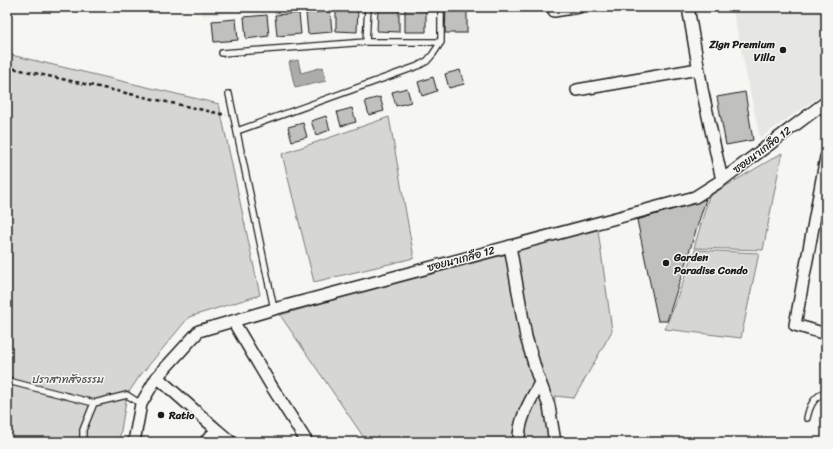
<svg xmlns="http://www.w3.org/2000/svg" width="833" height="449" viewBox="0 0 833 449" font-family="Sriracha,'Playpen Sans Thai',sans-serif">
  <rect width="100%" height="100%" fill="#f6f6f2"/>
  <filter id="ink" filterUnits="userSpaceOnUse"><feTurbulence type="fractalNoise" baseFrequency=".025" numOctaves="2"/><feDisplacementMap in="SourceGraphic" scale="8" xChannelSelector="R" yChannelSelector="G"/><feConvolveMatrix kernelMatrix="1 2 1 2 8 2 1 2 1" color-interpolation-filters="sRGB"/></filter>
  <g filter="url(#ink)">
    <path fill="#e6e6e2" d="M201,7H332L202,15Z
      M732,7H826V92L760,138Z"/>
    <path fill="#d6d6d2" stroke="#797977" d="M7,54L219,104L260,295L189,317L139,377L127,395L119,442H7Z
      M389,117L414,258L314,282L282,154Z
      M782,153L763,250L694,248L709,196Z
      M598,230L612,331L574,398L555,396L554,442H367L280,315L430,272Z
      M695,250L759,253L741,338L665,329Z"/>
    <path fill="#acaca9" stroke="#727271" d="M298,60L301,73L323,67L326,81L295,88L289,62Z"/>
    <path fill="#c0c0bd" stroke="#1c1c1c" d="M336,8H358L357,32L336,31Z
      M378,8H399V32L377,31Z
      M405,8H426V32H405Z
      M446,9H467V33H445Z
      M330,11L332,32L308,34L306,13Z
      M299,13L301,34L277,36L275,15Z
      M267,15L269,36L246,39L244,17Z
      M236,19L238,40L214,42L212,21Z
      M460,70L464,84L449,88L445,74Z
      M433,77L437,91L422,96L418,82Z
      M407,88L411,102L396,106L392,92Z
      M745,92L753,140L726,145L717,97Z
      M380,97L384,111L369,115L365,101Z
      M352,108L356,122L341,126L337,112Z
      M326,116L330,130L316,135L311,121Z
      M303,123L307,137L292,141L288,127Z
      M706,199L667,321H658L637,220Z"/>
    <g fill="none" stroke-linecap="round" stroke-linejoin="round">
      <g stroke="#1c1c1c" stroke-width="8">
        <path id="lane" d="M366,42L368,7
          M222,53L366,42H441
          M229,94L274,309
          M237,131L418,66L427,61L433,54L441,42V7
          M7,379L12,382L94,403L127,395L141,404
          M807,418C810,404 814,398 826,391
          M83,442V430L94,403"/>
      </g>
      <g stroke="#1c1c1c" stroke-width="14">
        <path id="street" d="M688,7L702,89L722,180
          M554,11L579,7
          M577,90L698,69
          M826,157L795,325L826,334
          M510,246L526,337L537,374L549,406L555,442
          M233,321L272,387L307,442
          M157,377L217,430
          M134,442L141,404L157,377L199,331L274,309L695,197L722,180L826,102
          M205,442L217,430L231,442
          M519,442C518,420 530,401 540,383"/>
      </g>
      <path stroke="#1c1c1c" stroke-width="2.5" stroke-dasharray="4 3" stroke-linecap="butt" d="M7,67L226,115"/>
      <use href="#lane" stroke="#f6f6f2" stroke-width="5.5"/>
      <use href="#street" stroke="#f6f6f2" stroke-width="11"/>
    </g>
  </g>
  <g fill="#1c1c1c" stroke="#f6f6f2" stroke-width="1.5">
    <circle cx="783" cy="50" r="4"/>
    <circle cx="666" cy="263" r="4"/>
    <circle cx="161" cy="415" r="4"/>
  </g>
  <g text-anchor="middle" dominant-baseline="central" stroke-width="3" stroke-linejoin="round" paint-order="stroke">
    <g font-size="11" font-weight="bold" fill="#1c1c1c" stroke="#f6f6f2" text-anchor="start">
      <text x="775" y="44" text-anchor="end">Zign Premium<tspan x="775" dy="13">Villa</tspan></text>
      <text x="674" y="257">Garden<tspan x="674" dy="13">Paradise Condo</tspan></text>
      <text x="169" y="415">Ratio</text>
    </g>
    <g font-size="11" fill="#1c1c1c" stroke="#f6f6f2">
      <text transform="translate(762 150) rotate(-37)">ซอยนาเกลือ 12</text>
      <text transform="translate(461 259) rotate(-15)">ซอยนาเกลือ 12</text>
    </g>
    <g font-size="11" fill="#545453" stroke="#f6f6f2">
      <text x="68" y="379">ปราสาทสัจธรรม</text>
    </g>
  </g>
  <rect width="833" height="449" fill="none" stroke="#f6f6f2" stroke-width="24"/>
  <rect x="12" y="12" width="809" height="425" fill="none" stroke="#1c1c1c" stroke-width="1.5" filter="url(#ink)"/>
</svg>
